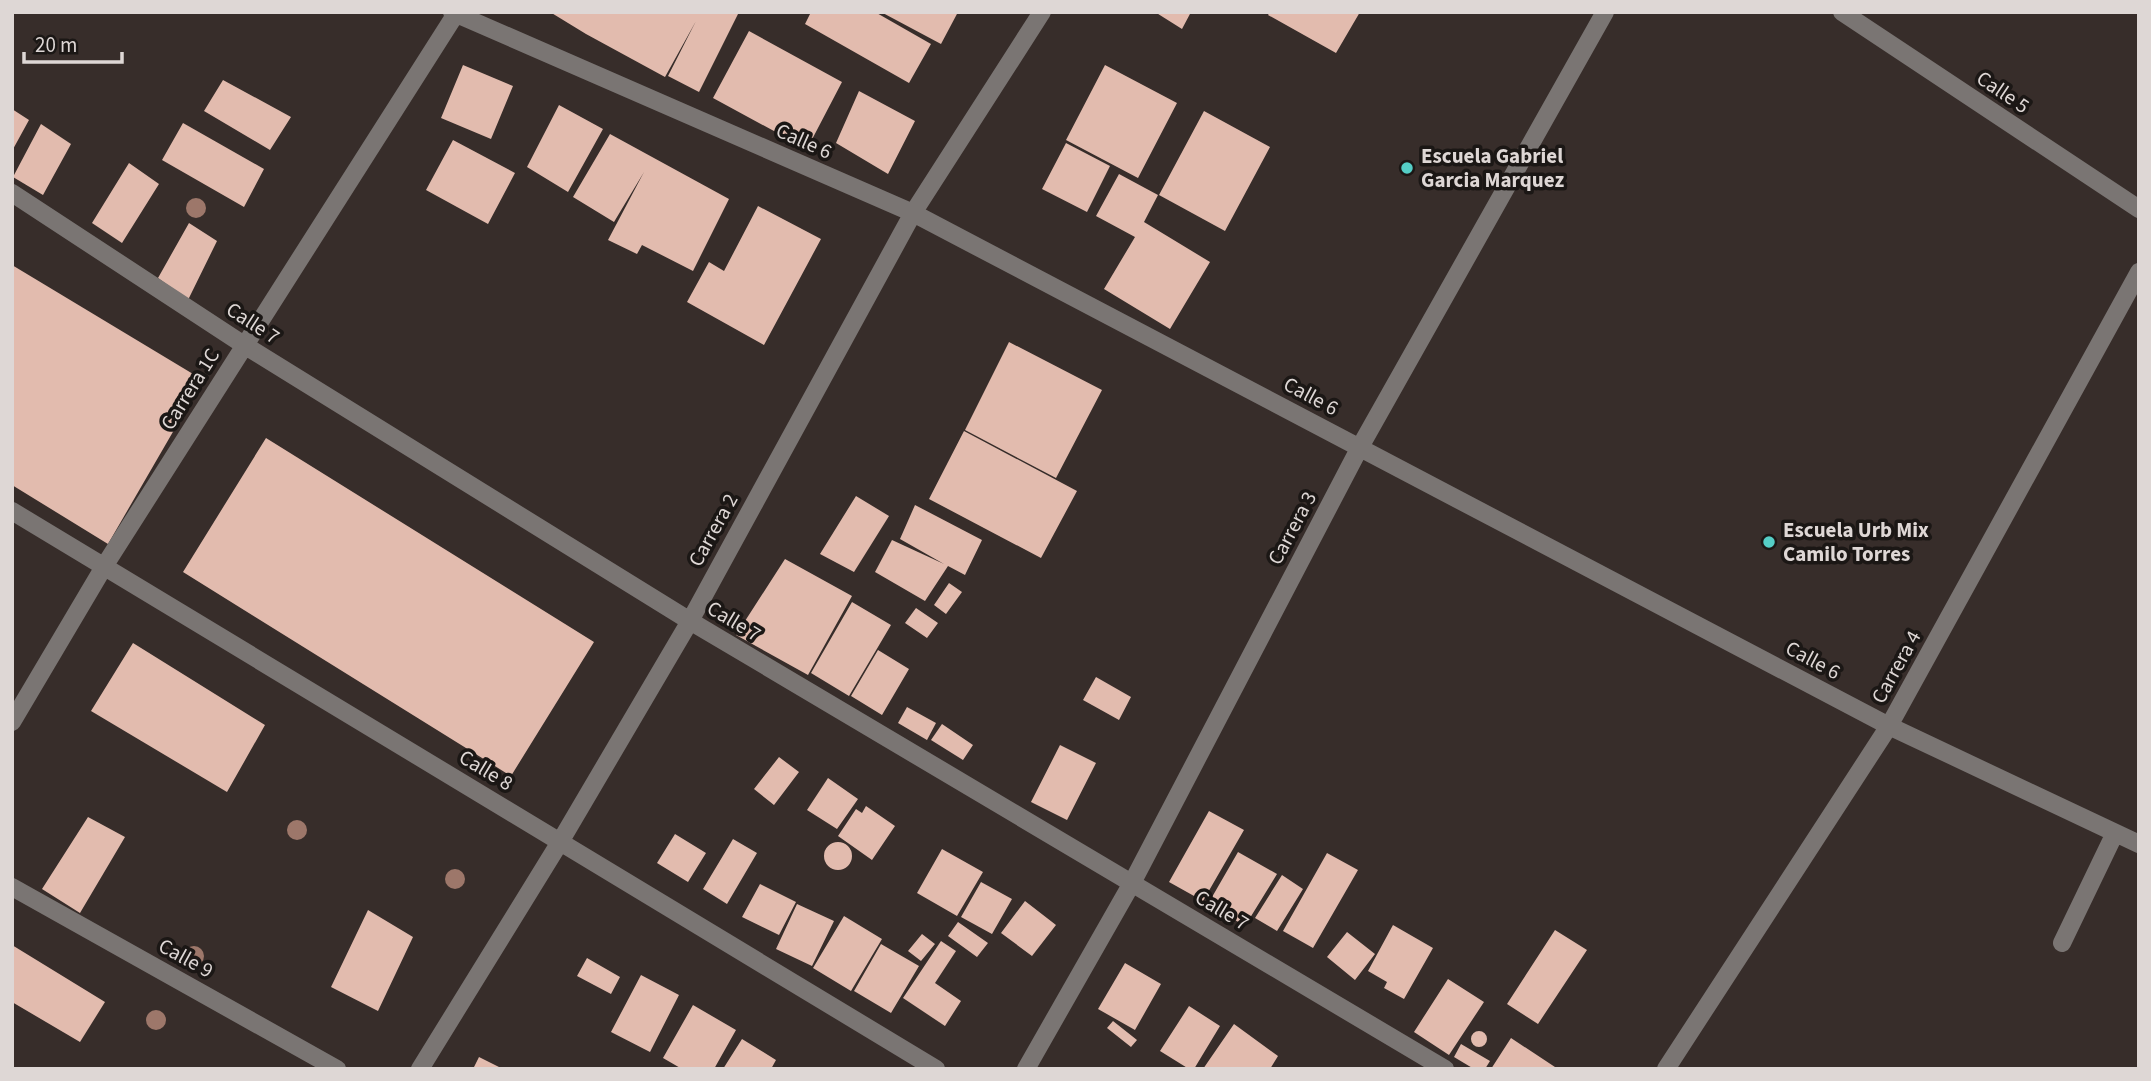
<svg xmlns="http://www.w3.org/2000/svg" width="2151" height="1081" viewBox="0 0 2151 1081" font-family="'Source Sans 3',sans-serif">
  <rect width="100%" height="100%" fill="#372d2a"/>
  <path fill="#e2bbae" d="M550,12H739L699,92L668,76L696,21L665,77L586,34Z
    M811,12H875L931,44L909,83L805,24Z
    M881,12H958L941,44Z
    M1155,12H1191L1182,29Z
    M1270,12H1360L1336,53L1268,15Z
    M749,31L842,82L807,149L713,98Z
    M463,65L513,86L491,139L441,118Z
    M1105,65L1177,103L1138,178L1066,140Z
    M223,80L291,117L270,150L204,111Z
    M859,91L915,121L888,174L836,143Z
    M559,105L603,129L568,192L527,167Z
    M12,109L29,120L12,151Z
    M1204,111L1270,147L1225,231L1159,195Z
    M183,123L264,169L244,207L162,160Z
    M41,124L71,144L43,195L13,177Z
    M610,134L729,199L693,271L642,245L637,254L608,240L644,172L614,222L573,197Z
    M453,140L515,173L488,224L426,190Z
    M1066,143L1110,166L1087,212L1042,189Z
    M129,163L159,184L122,243L92,223Z
    M1119,174L1158,195L1144,222L1210,262L1170,329L1104,289L1135,237L1096,216Z
    M758,206L821,239L764,345L687,302L709,262L724,271Z
    M189,223L217,241L188,300L158,278Z
    M12,265L203,380L108,544L12,485Z
    M1009,342L1102,390L1056,478L965,430Z
    M964,431L1077,491L1041,558L929,499Z
    M266,438L594,642L511,776L183,572Z
    M856,496L889,516L854,572L820,554Z
    M915,505L982,540L965,575L948,566L925,601L875,572L892,540L944,564L900,539Z
    M785,559L852,596L808,675L736,635Z
    M949,583L962,592L946,614L934,605Z
    M852,602L891,625L849,696L811,673Z
    M916,608L938,623L927,638L905,623Z
    M133,643L265,725L227,792L91,711Z
    M878,650L909,669L882,715L851,696Z
    M1096,677L1131,697L1119,720L1083,700Z
    M907,707L936,723L927,740L898,723Z
    M942,724L973,745L963,760L931,740Z
    M1060,745L1096,763L1067,820L1031,802Z
    M779,757L799,772L774,805L754,789Z
    M828,778L858,799L837,829L807,810Z
    M866,806L895,826L872,860L838,836L856,809L862,813Z
    M1209,811L1244,830L1203,901L1169,882Z
    M88,817L125,837L80,913L42,889Z
    M675,834L706,853L688,882L657,863Z
    M733,839L757,853L727,904L703,889Z
    M824 856a14 14 0 1 1 28 0a14 14 0 1 1-28 0Z
    M942,849L983,872L957,916L917,893Z
    M1238,852L1277,874L1245,926L1208,904Z
    M1327,853L1358,870L1313,948L1283,931Z
    M1282,875L1303,889L1277,931L1255,918Z
    M981,882L1012,899L992,934L961,917Z
    M760,884L796,902L779,935L742,917Z
    M1025,901L1056,925L1032,956L1001,933Z
    M797,904L834,921L812,966L776,949Z
    M368,910L413,937L378,1011L331,987Z
    M844,916L882,939L851,991L813,968Z
    M958,922L988,943L977,957L948,936Z
    M1393,925L1433,948L1404,999L1384,988L1387,982L1368,971Z
    M1555,930L1587,950L1538,1024L1507,1004Z
    M1347,932L1375,954L1355,980L1327,957Z
    M922,934L935,944L921,961L908,951Z
    M941,941L956,951L935,983L961,1001L945,1026L903,998Z
    M881,944L919,966L891,1013L854,991Z
    M12,945L105,1002L80,1042L12,1002Z
    M587,958L620,977L611,994L577,976Z
    M1125,963L1161,984L1135,1030L1098,1009Z
    M641,975L679,995L650,1052L611,1032Z
    M1448,979L1484,1002L1449,1055L1414,1032Z
    M693,1005L736,1030L714,1069H682L663,1058Z
    M1189,1006L1220,1026L1194,1069H1189L1160,1051Z
    M1113,1021L1137,1040L1131,1047L1107,1028Z
    M1234,1024L1278,1056L1270,1069H1203Z
    M1471 1039a8 8 0 1 1 16 0a8 8 0 1 1-16 0Z
    M1511,1038L1558,1069H1491Z
    M742,1039L776,1060L771,1069H723Z
    M1461,1044L1490,1061L1485,1069H1474L1454,1057Z
    M479,1057L503,1069H473Z"/>
  <g fill="none" stroke-linecap="round" stroke-linejoin="round">
    <path stroke="#7a7573" stroke-width="18" d="M452,12L913,213L1889,726L2139,844
      M1842,12L2139,209
      M12,193L244,345L690,621L1445,1069
      M12,511L936,1069
      M12,722L105,565L457,12
      M12,887L337,1069
      M2062,943L2115,833
      M420,1069L560,842L690,621L913,213L1042,12
      M1026,1069L1132,883L1360,447L1605,12
      M1666,1069L1889,726L2139,272"/>
  </g>
  <g fill="#9d776a">
    <circle cx="196" cy="208" r="10"/>
    <circle cx="297" cy="830" r="10"/>
    <circle cx="455" cy="879" r="10"/>
    <circle cx="194" cy="956" r="10"/>
    <circle cx="156" cy="1020" r="10"/>
  </g>
  <g fill="#55cec6" stroke="#1b1715" stroke-width="2.5">
    <circle cx="1407" cy="168" r="7"/>
    <circle cx="1769" cy="542" r="7"/>
  </g>
  <g text-anchor="middle" dominant-baseline="central" stroke-width="7" stroke-linejoin="round" paint-order="stroke">
    <g font-size="21" fill="#ded7d5" stroke="#1b1715">
      <text transform="translate(2003 92) rotate(34)">Calle 5</text>
      <text transform="translate(804 141) rotate(24)">Calle 6</text>
      <text transform="translate(253 323) rotate(33)">Calle 7</text>
      <text transform="translate(190 389) rotate(-58)">Carrera 1C</text>
      <text transform="translate(1311 396) rotate(28)">Calle 6</text>
      <text transform="translate(1292 528) rotate(-62)">Carrera 3</text>
      <text transform="translate(713 530) rotate(-61)">Carrera 2</text>
      <text transform="translate(734 621) rotate(31)">Calle 7</text>
      <text transform="translate(1813 660) rotate(28)">Calle 6</text>
      <text transform="translate(1896 667) rotate(-61)">Carrera 4</text>
      <text transform="translate(486 770) rotate(31)">Calle 8</text>
      <text transform="translate(1222 910) rotate(31)">Calle 7</text>
      <text transform="translate(186 958) rotate(29)">Calle 9</text>
    </g>
    <g font-size="21" font-weight="bold" fill="#ded7d5" stroke="#1b1715" text-anchor="start">
      <text x="1421" y="156">Escuela Gabriel<tspan x="1421" dy="24">Garcia Marquez</tspan></text>
      <text x="1783" y="530">Escuela Urb Mix<tspan x="1783" dy="24">Camilo Torres</tspan></text>
    </g>
  </g>
  <rect width="2151" height="1081" fill="none" stroke="#ded7d5" stroke-width="28"/>
  <path d="M24 52v10h98v-10" fill="none" stroke="#ded7d5" stroke-width="3.5"/>
  <text x="35" y="52" font-size="21" fill="#ded7d5" stroke="#1b1715" stroke-width="5" paint-order="stroke">20 m</text>
</svg>
